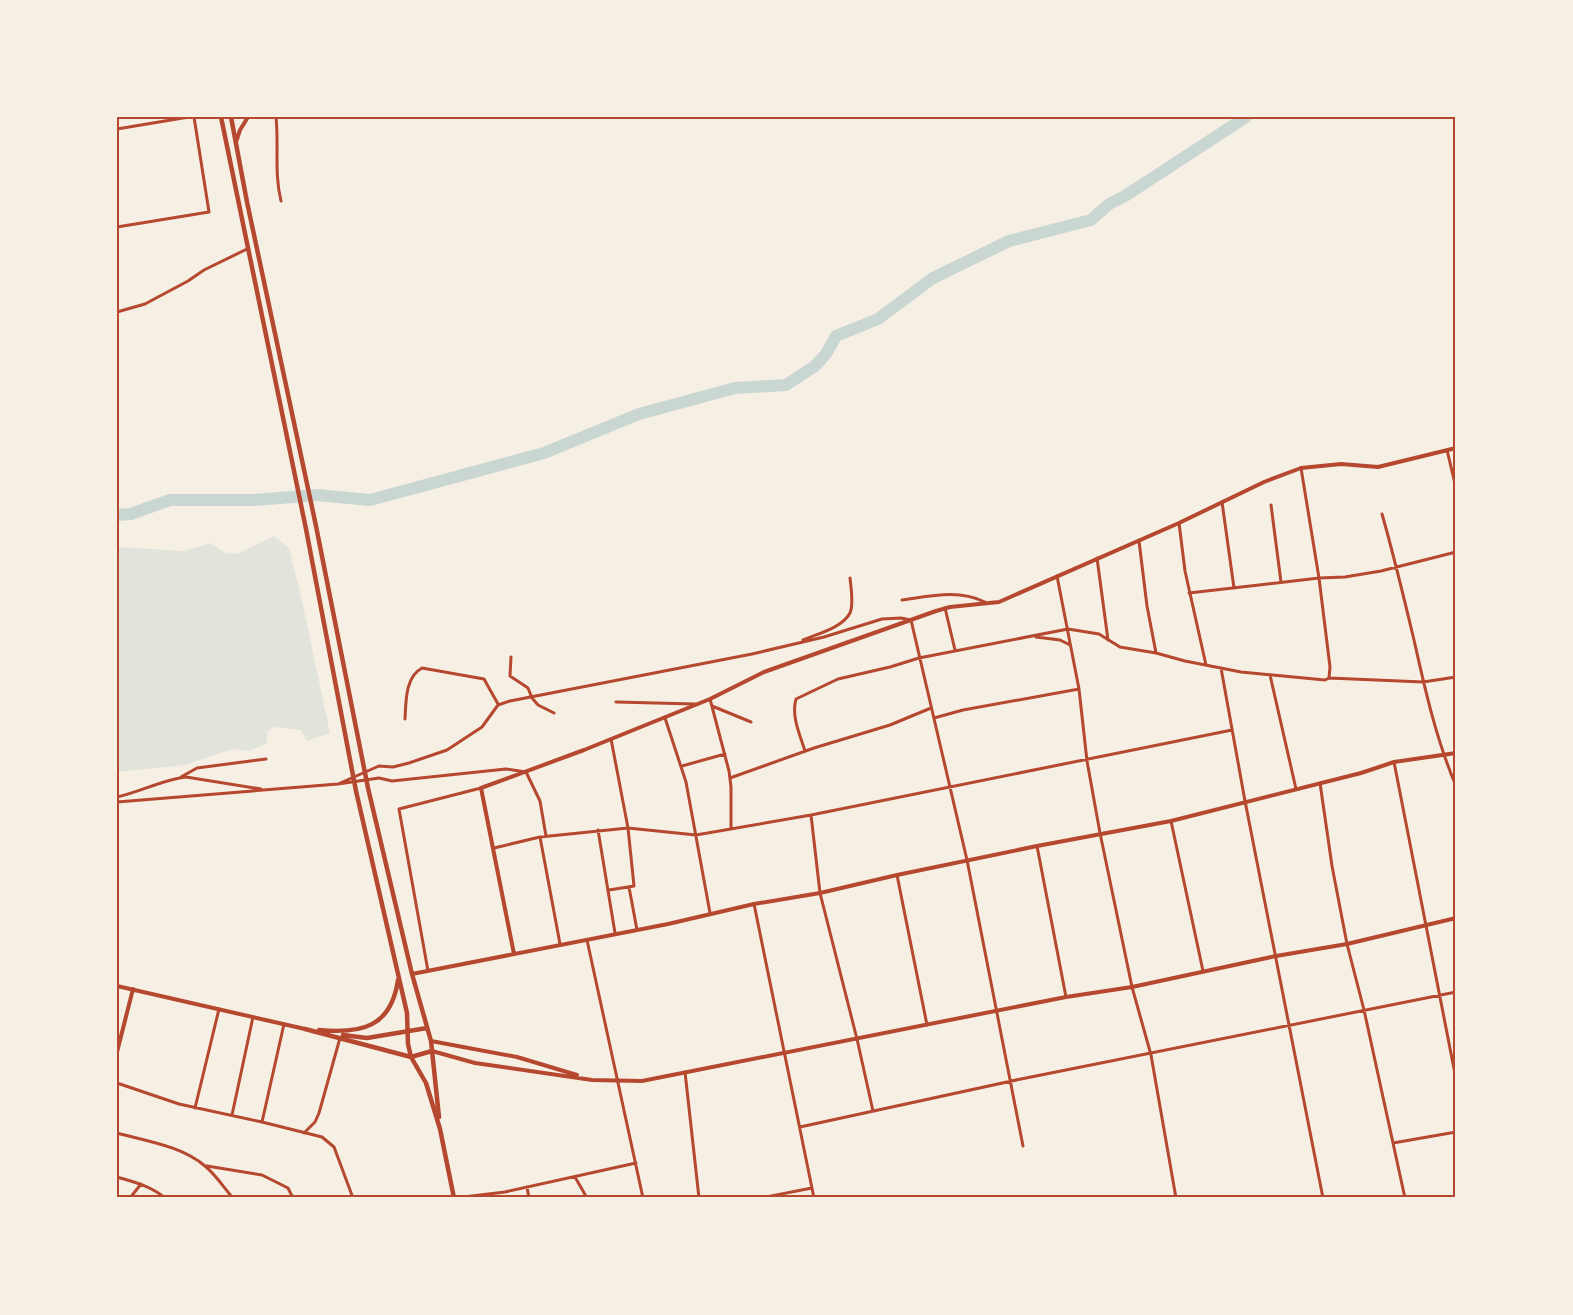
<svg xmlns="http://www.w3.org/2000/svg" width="1573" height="1315" viewBox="0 0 1573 1315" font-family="'Asap Condensed',sans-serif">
  <rect width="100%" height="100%" fill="#f6efe4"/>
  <path fill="#e2e4dc" d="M274,536L289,548L301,596L330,733L307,741L301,730L273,727L267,732V743L250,751L232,749L185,765L117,772V547L184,551L211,543L225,553L237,554Z"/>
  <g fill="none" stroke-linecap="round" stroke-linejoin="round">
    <path stroke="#c9d6d2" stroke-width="12" d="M117,515L131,514L170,500H255L317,495L370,500L544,453L639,414L735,388L786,385L815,366L826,354L836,336L878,319L933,278L1009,241L1091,220L1109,204L1125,196L1246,117"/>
    <path stroke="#b5482f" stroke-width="3" d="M276,117C279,146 274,173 281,201
      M117,129L189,117
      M117,227L209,212L194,117
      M117,312L145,304L188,281L204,270L247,249
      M1447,450L1456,488
      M1222,502L1234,588
      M1271,505L1281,582
      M1382,514C1394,556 1404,598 1414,640C1425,689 1436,739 1456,786
      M1179,523L1185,571L1206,665
      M1139,541L1147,606L1156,653
      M1097,558L1108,640
      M1057,576L1079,689L1087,761L1100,833L1132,987L1151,1055L1176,1198
      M1189,593L1319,578L1345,577L1381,571L1456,552
      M902,600C931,596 958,589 985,602
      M945,608L955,650
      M1036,637L1060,640L1070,645
      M803,640C817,634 842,628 850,613C854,604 851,588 850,578
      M511,657L510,676L528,688L532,698L538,705L554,713
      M1221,668L1245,801L1323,1198
      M1270,675L1296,789
      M1329,678L1423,682L1456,677
      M710,699L729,771L731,787V829
      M616,702L695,704
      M712,706L751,722
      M665,718L686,782L710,913
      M934,718L963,710L1079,689
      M405,719C406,702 405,677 422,668L484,679L498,704
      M805,751C800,735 791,716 796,699L838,679L890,667L919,658L1068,629L1099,634L1120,647L1156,653L1185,661L1241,672L1325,680L1329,678L1330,667L1319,578L1301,468
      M1394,762L1456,1079
      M682,766L725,754
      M181,777L197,768L266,759
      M730,778L814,748L890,725L931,708
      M1320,783L1332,866L1347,944L1364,1010L1405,1198
      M338,784L379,766L393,767L409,763L447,750L482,727L498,705L510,701L752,654L824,637L882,619L901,618L911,620L967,860L1023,1146
      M117,797C140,792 162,780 186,777L261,789
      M117,802L338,784L379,778L392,781L506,769L526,772L540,801L546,836
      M811,815L820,893L857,1039L873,1111
      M1171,821L1203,971
      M598,830L615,933
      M540,837L560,944
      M1037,846L1066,997
      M494,848L540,837L628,828L696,835L811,815L1232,730
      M897,875L927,1025
      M629,887L637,930
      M609,890L634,886L628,828L611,739
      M754,904L814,1198
      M587,940L643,1198
      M428,971L399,809L481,788
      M685,1072L699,1198
      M117,1083L179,1104L262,1122L322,1137L334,1147L353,1198
      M195,1108L219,1009
      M232,1115L253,1017
      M262,1122L284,1024
      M800,1127L1021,1079L1456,992
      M117,1133C146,1141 182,1146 205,1166C216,1175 224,1188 233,1198
      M304,1133L315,1122L319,1113L340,1038
      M1393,1143L1456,1132
      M207,1166L262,1175L288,1188L293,1198
      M117,1177C134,1182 151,1186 165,1198
      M575,1177L587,1198
      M527,1187L529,1198
      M130,1198L141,1184
      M455,1198L505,1192L636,1163
      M761,1198L812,1188"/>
    <path stroke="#b5482f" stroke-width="4" d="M236,142L240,130L248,117
      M514,954L481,788L584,750L710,699L764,672L936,611L950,607L999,602L1179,523L1264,482L1301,468L1341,464L1378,467L1456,448
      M412,974L668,924L754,904L820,893L897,875L1037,846L1171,821L1361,773L1394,762L1456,753
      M117,986L305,1029
      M431,1041L517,1057L577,1075
      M432,1051L475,1063L592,1080L642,1081L1066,997L1132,987L1276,956L1347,944L1456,918
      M117,1052L133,989"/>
    <path stroke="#b5482f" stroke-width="4.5" d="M221,117L306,529L356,791L407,1013L408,1044L411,1057L426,1083L440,1129L454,1198
      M231,117L247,202L316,526L368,788L412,974L431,1041L439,1117
      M305,1029L411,1057L432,1051
      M319,1030C362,1034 391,1027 398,980
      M343,1035L367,1038L427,1028"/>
  </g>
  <rect width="1573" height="1315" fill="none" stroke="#f6efe4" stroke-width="237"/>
  <rect x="118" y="118" width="1336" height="1078" fill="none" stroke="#b5482f" stroke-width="2"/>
</svg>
